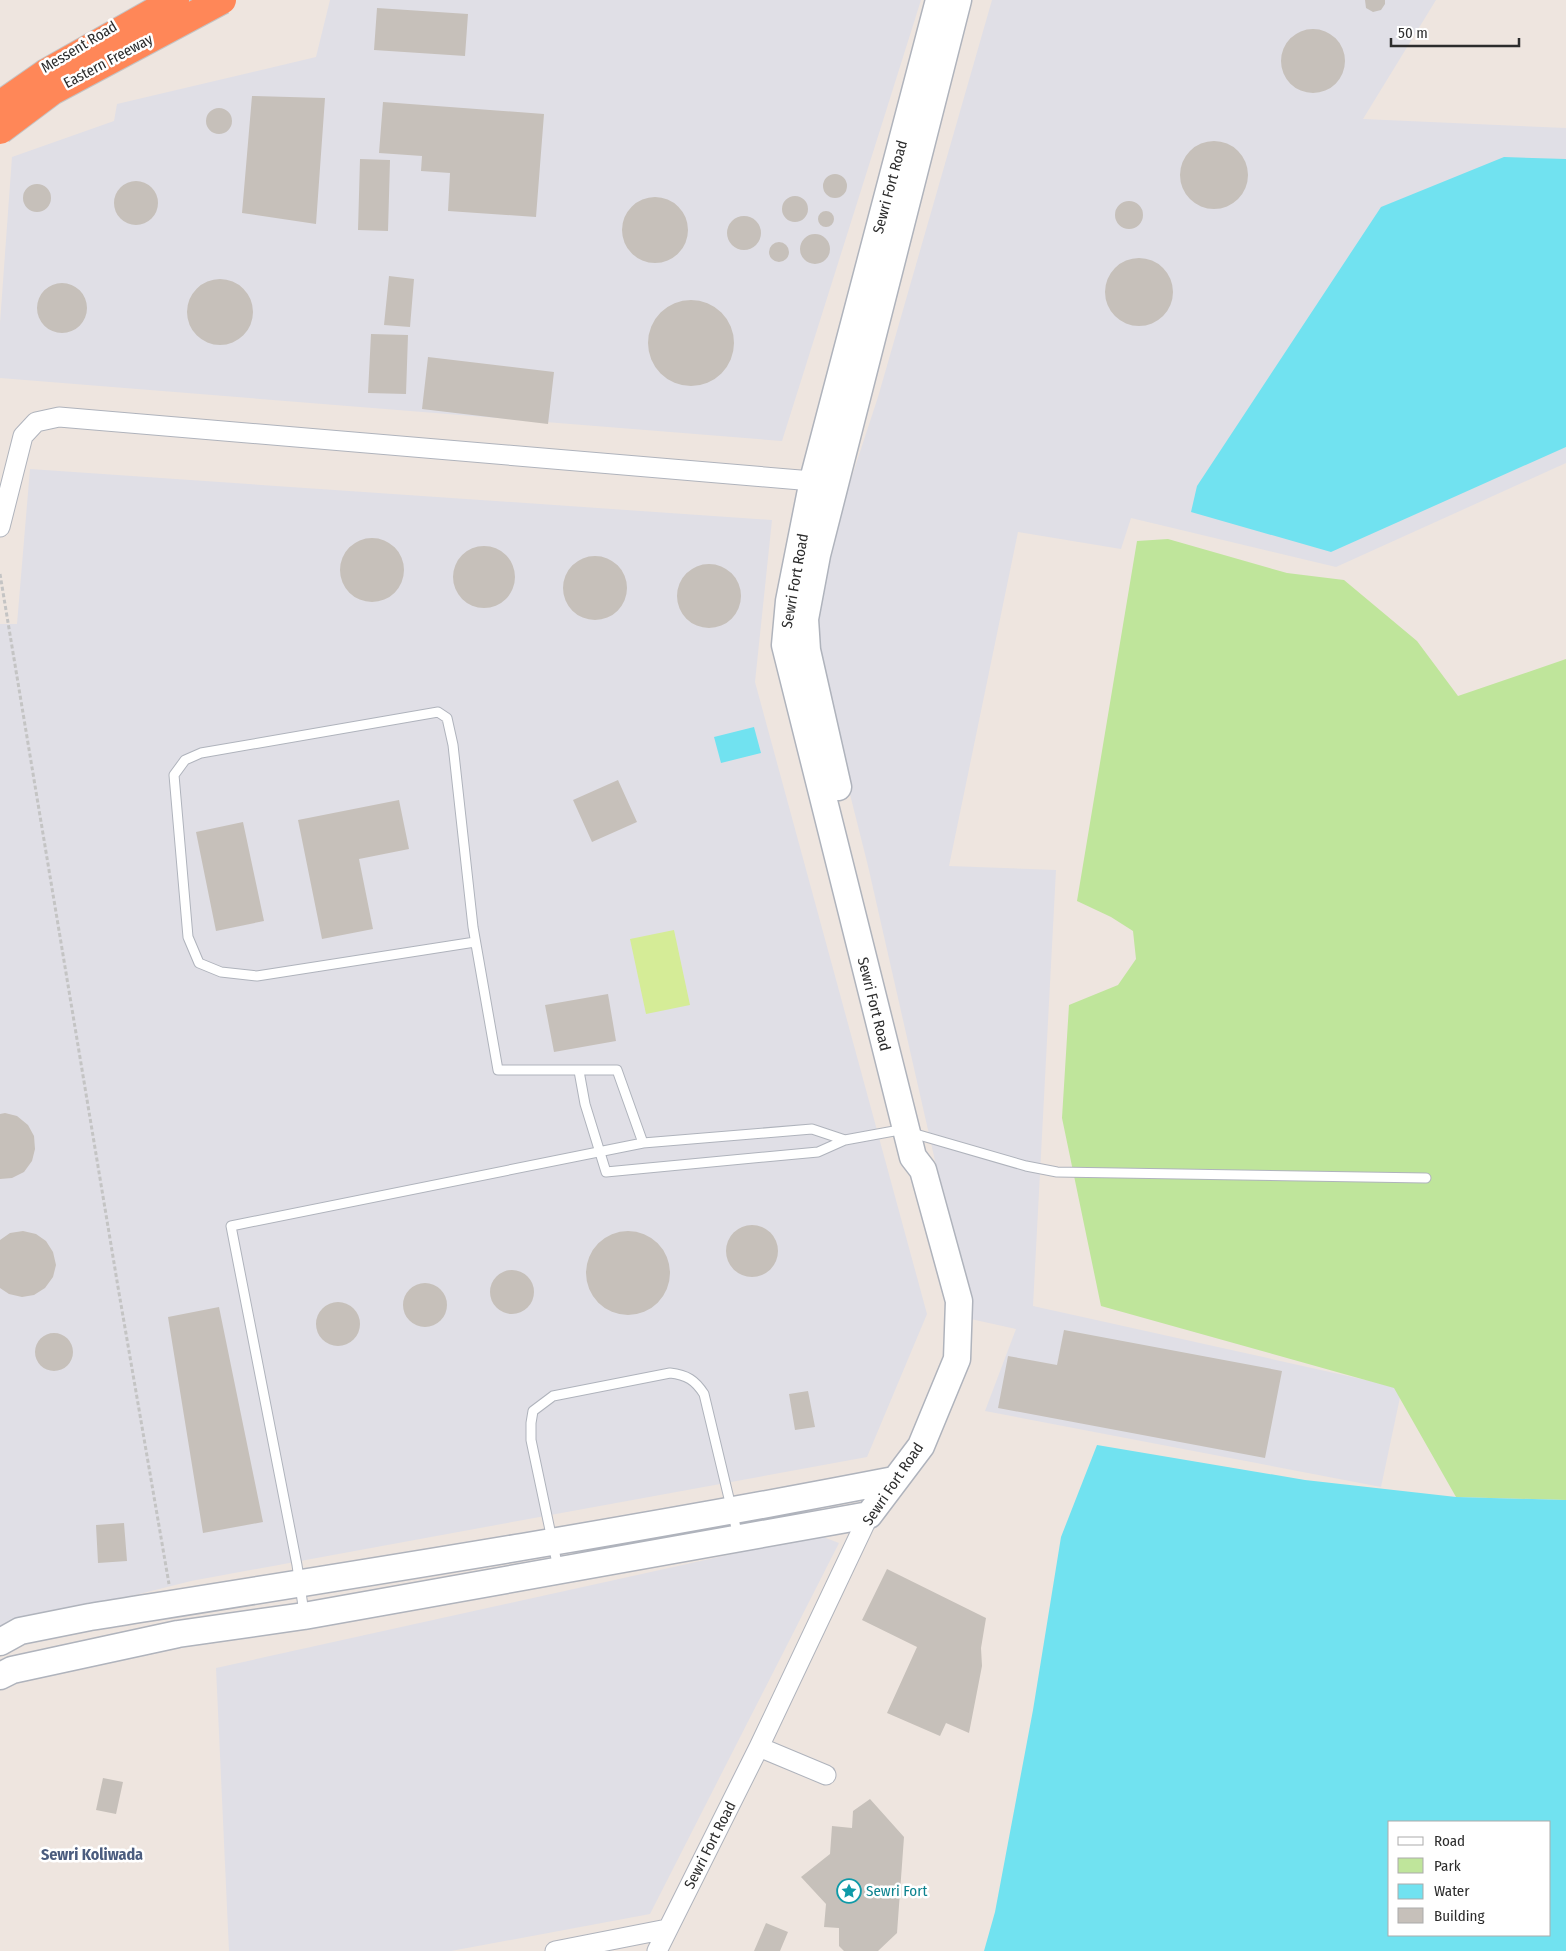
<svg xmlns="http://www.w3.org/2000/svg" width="1566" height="1951" viewBox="0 0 1566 1951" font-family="'Fira Sans Condensed',sans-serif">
  <rect width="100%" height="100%" fill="#eee5df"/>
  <path fill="#e0dfe6" d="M330,0H921L782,441L0,378V323L12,157L114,121L117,104L316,57Z
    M992,0H1436L1363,119L1566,128V463L1336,567L1131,518L1121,549L1018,532L949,866L1056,870L1033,1306L1402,1388L1381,1487L985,1411L1016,1329L971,1319L868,866L812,643V598L878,397Z
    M30,469L772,520L755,682L927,1314L867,1457L191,1581L0,1629V624H17Z
    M818,1535L839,1543L650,1914L451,1951H229L216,1668Z"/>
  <path fill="#bfe59b" d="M1168,539L1287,573L1344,580L1417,641L1458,696L1566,659V1500L1456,1497L1394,1388L1101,1306L1062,1118L1069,1005L1118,985L1136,959L1133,931L1111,917L1077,901L1137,541Z"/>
  <path fill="#d5ec97" d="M674,930L690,1005L646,1014L630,939Z"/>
  <path fill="#71e2f0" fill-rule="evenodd" d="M1504,157L1566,159V447L1331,552L1191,512L1197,486L1381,207Z
    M754,727L761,753L721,763L714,737Z
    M1097,1445L1305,1480L1456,1497L1566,1500V1951H984L995,1912L1033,1710L1061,1537ZM1390,1822H1550V1935H1390Z"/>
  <path fill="#c6c0ba" d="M1365,0H1385V4L1381,10L1373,12L1366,8Z
    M377,8L468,14L465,56L374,50Z
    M1281 61a32 32 0 1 1 64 0a32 32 0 1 1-64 0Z
    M252,96L325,98L316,224L242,213Z
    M383,102L544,114L536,217L448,211L450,173L421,171L422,156L379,153Z
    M206 121a13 13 0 1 1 26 0a13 13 0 1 1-26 0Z
    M1180 175a34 34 0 1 1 68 0a34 34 0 1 1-68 0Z
    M360,159L390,160L388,231L358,230Z
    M823 186a12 12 0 1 1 24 0a12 12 0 1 1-24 0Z
    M114 203a22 22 0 1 1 44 0a22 22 0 1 1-44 0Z
    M23 198a14 14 0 1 1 28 0a14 14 0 1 1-28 0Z
    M782 209a13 13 0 1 1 26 0a13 13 0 1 1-26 0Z
    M622 230a33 33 0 1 1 66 0a33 33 0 1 1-66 0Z
    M1115 215a14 14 0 1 1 28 0a14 14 0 1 1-28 0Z
    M818 219a8 8 0 1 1 16 0a8 8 0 1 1-16 0Z
    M727 233a17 17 0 1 1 34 0a17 17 0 1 1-34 0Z
    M800 249a15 15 0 1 1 30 0a15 15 0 1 1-30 0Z
    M769 252a10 10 0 1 1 20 0a10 10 0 1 1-20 0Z
    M1105 292a34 34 0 1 1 68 0a34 34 0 1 1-68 0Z
    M389,276L414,279L410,327L384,325Z
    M187 312a33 33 0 1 1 66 0a33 33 0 1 1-66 0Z
    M37 308a25 25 0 1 1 50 0a25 25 0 1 1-50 0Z
    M648 343a43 43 0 1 1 86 0a43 43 0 1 1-86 0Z
    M371,334L408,335L406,394L368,393Z
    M428,357L554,372L548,424L422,409Z
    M340 570a32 32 0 1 1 64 0a32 32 0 1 1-64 0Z
    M453 577a31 31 0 1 1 62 0a31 31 0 1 1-62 0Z
    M563 588a32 32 0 1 1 64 0a32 32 0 1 1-64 0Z
    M677 596a32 32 0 1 1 64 0a32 32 0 1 1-64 0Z
    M618,780L637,822L592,842L573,800Z
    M399,800L409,849L359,859L373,929L322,939L298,820Z
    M243,822L264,921L216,931L196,832Z
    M608,994L616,1041L554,1052L545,1005Z
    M5,1113L17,1116L28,1125L34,1136L35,1149L32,1161L24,1172L12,1178L0,1179V1114Z
    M726 1251a26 26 0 1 1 52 0a26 26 0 1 1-52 0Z
    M23,1231L36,1234L46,1241L53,1252L56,1265L53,1277L45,1288L34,1295L22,1297L9,1294L0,1288V1240L10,1233Z
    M586 1273a42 42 0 1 1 84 0a42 42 0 1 1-84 0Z
    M490 1292a22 22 0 1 1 44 0a22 22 0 1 1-44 0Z
    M403 1305a22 22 0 1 1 44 0a22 22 0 1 1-44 0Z
    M316 1324a22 22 0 1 1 44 0a22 22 0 1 1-44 0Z
    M219,1307L263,1522L203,1533L168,1317Z
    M1064,1330L1282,1371L1265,1458L998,1408L1008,1356L1057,1365Z
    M35 1352a19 19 0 1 1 38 0a19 19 0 1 1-38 0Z
    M808,1391L815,1427L795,1430L789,1394Z
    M124,1523L127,1561L98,1563L96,1525Z
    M887,1569L986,1618L981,1648L982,1666L969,1733L946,1723L940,1736L887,1713L917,1647L862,1620Z
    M103,1778L123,1782L116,1814L96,1810Z
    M870,1799L904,1837L897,1933L878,1951H844L839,1946V1928L824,1927L826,1904L801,1877L830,1854L832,1826L852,1828L853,1811Z
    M766,1923L788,1932L780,1951H754Z"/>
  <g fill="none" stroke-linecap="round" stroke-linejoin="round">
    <g stroke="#afb3bc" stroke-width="11">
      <path id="lane" d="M475,942L257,976L221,972L199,963L188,937L174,775L185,760L201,753L438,712L447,718L453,745L473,927L498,1070H617L643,1143L812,1129L845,1140
        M579,1071L585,1104L606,1172L818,1152L845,1140L905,1129
        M910,1137L919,1135L1026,1166L1057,1172L1426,1178
        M558,1568L531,1440V1423L533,1411L553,1396L670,1373C687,1375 695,1380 704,1394L738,1536
        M304,1613L297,1565L231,1226L643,1143"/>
    </g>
    <g stroke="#afb3bc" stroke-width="21">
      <path id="street" d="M0,527L23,436L36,422L59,417L824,482
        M759,1747L826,1775
        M555,1951L667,1929
        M657,1951L759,1747L869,1515"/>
    </g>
    <g stroke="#afb3bc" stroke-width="29">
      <path id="secondary" d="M838,787L807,650L805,619L817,555L958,0
        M0,1642L20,1631L90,1617C359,1574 627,1532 894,1480
        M0,1676L12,1670L178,1634L304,1616L869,1515L921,1446L957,1359L959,1301L923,1170L913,1157L785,645L789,601L813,480L939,0"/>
    </g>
    <path stroke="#c4c4c4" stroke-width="3" stroke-dasharray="4 2.5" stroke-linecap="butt" d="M0,574L118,1287L169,1584"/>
    <use href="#lane" stroke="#fff" stroke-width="9"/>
    <use href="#street" stroke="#fff" stroke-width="19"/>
    <use href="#secondary" stroke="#fff" stroke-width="26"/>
    <g stroke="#c4c4c4" stroke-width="30" stroke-linecap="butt">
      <path id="highway-bridge" d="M0,105L46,73L175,0
        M0,130L52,91L222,0"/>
    </g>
    <use href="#highway-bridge" stroke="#ff8758" stroke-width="28"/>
  </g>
  <defs>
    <g id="sight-ring" transform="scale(1.25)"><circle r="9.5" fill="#fff" stroke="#0f9aa8" stroke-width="1.5"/><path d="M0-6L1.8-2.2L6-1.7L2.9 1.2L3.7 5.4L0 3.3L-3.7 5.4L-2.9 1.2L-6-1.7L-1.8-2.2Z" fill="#0f9aa8"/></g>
  </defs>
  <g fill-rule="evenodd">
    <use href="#sight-ring" x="849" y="1891"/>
  </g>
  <g text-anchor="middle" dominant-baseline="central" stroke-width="5" stroke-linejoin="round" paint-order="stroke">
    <g font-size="15" fill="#2c2c2c" stroke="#fff">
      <text transform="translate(79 47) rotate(-31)">Messent Road</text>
      <text transform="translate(108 61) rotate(-28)">Eastern Freeway</text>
      <text transform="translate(890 187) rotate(-75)">Sewri Fort Road</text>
      <text transform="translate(795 581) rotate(-80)">Sewri Fort Road</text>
      <text transform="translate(874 1004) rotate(76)">Sewri Fort Road</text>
      <text transform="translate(893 1484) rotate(-56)">Sewri Fort Road</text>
      <text transform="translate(710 1845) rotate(-63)">Sewri Fort Road</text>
    </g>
    <g font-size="15" fill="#0d838f" stroke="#fff" text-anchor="start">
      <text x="866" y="1891">Sewri Fort</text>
    </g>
    <g font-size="16" font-weight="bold" fill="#4b5c7e" stroke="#fff">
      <text x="92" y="1854">Sewri Koliwada</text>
    </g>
  </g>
  <rect x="1388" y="1821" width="162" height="115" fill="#ffffff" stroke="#ababab"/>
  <rect x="1398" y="1837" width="25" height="8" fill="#ffffff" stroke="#ababab"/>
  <text x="1434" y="1846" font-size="15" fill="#2c2c2c">Road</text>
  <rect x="1398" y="1858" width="25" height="15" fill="#bfe59b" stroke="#ababab"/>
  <text x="1434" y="1871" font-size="15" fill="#2c2c2c">Park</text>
  <rect x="1398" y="1884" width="25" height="15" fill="#71e2f0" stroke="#ababab"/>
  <text x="1434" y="1896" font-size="15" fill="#2c2c2c">Water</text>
  <rect x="1398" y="1908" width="25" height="15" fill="#c6c0ba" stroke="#ababab"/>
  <text x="1434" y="1921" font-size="15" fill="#2c2c2c">Building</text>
  <path d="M1391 38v8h128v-8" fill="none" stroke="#2c2c2c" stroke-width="2.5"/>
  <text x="1398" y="38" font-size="15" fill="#2c2c2c" stroke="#ffffff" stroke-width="4" paint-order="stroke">50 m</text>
</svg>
